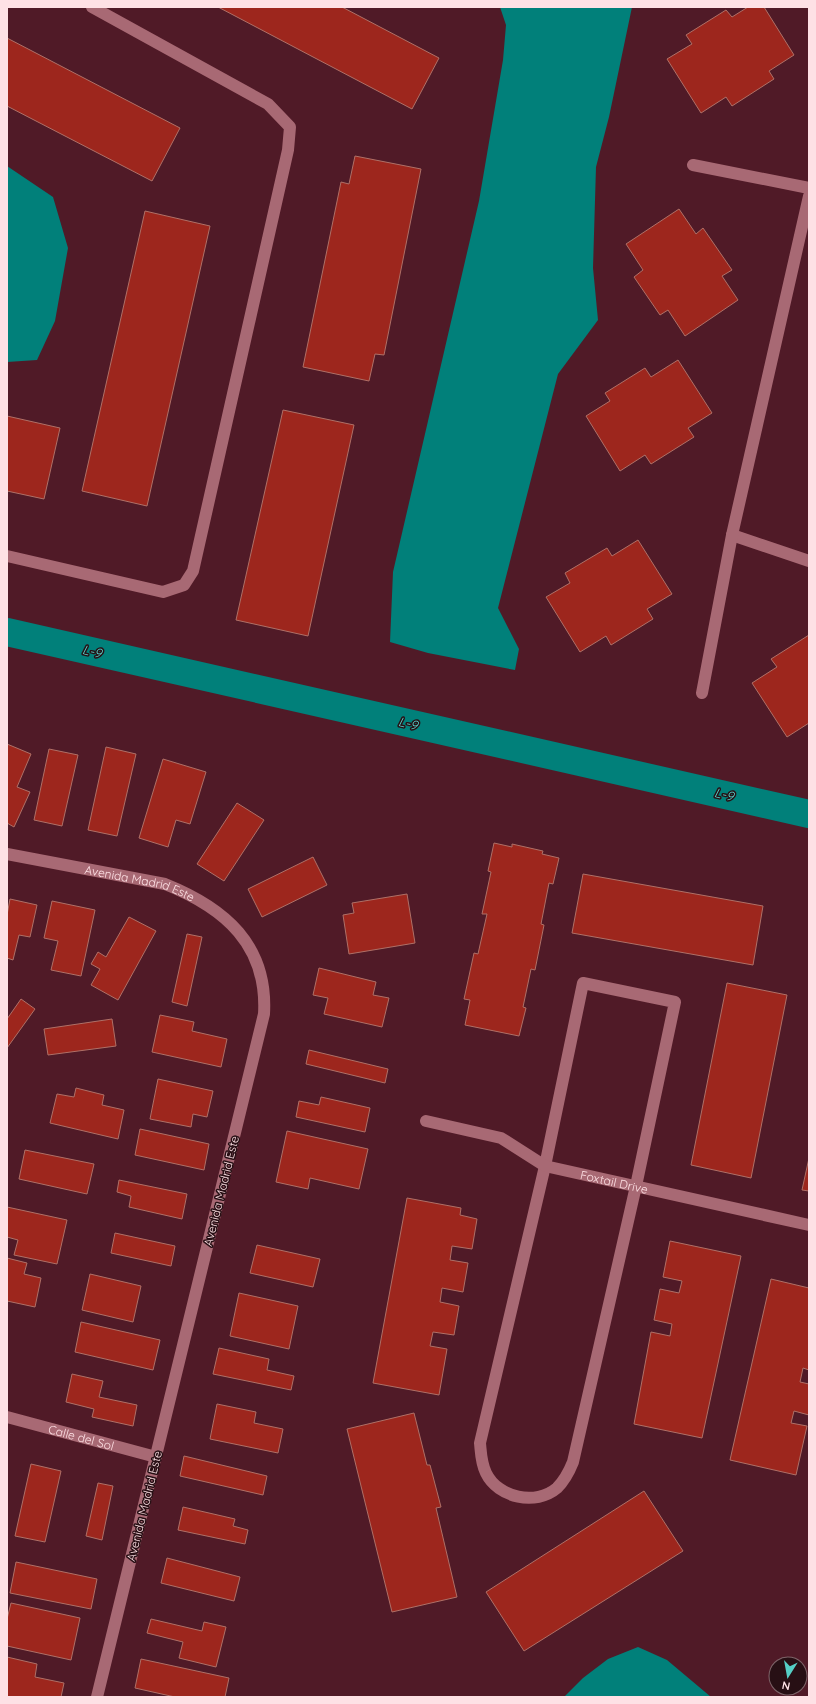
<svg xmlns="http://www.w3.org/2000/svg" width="816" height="1704" viewBox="0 0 816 1704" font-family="Quicksand,sans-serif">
  <rect width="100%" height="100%" fill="#501a27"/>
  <path fill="#01807a" d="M500,7H632L609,117L596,167L593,268L598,320L558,374L498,608L519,649L515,670L428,653L390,642L393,572L479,201L503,60L506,25Z
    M7,166L53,197L68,248L55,321L37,360L7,362Z
    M638,1647L667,1660L711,1697H564L583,1678L608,1659Z"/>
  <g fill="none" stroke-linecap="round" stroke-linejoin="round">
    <path stroke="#01807a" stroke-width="28" d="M7,632L809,814"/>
  </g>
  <path fill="#9d261d" stroke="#af7067" d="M218,7H342L439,58L412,109Z
    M748,7H764L794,55L769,71L774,79L732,106L726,97L701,113L667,59L692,44L686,35L726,10L732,17Z
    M7,38L180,128L152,181L7,106Z
    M355,156L421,169L384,355L375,354L369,381L303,367L341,182L349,184Z
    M679,209L696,234L703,228L732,270L722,276L738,300L685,336L668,310L660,315L634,277L643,270L626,244Z
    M145,211L210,226L147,506L82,491Z
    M678,360L712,413L688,428L694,437L651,464L645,455L620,471L586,416L610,401L605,393L645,368L651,377Z
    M283,410L354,425L308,636L236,620Z
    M7,416L60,428L44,499L7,491Z
    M638,540L672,594L647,609L653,619L611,645L606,636L580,652L546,597L570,583L565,573L607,548L612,556Z
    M809,635V723L787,737L752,683L777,667L771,659Z
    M7,744L31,754L17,787L30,792L14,827L7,823Z
    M106,747L136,754L117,836L88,830Z
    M49,749L78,755L62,826L34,820Z
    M163,759L206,772L190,824L176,820L168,847L139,838Z
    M237,803L264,820L224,881L197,864Z
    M494,843L512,847V844L543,851L542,854L559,858L553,884L549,883L541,924L544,925L535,970L531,969L523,1007L526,1008L519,1036L465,1025L470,1000L464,999L474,953L478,954L487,914H482L491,872L488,871Z
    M313,857L327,885L262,917L248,889Z
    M583,874L763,906L753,965L572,933Z
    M407,894L415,943L349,954L343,915L354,913L352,903Z
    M10,899L37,905L30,937L19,935L13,960L7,958V915Z
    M52,901L95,910L81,976L51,970L58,941L44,938Z
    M129,917L156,931L118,1000L91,985L100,969L91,964L98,952L106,957Z
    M187,934L202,937L187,1006L172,1002Z
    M319,968L376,982L373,995L389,998L382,1027L324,1014L328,998L313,995Z
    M727,983L787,995L751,1178L691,1165Z
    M21,999L35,1009L7,1048V1019Z
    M160,1015L194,1022L192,1031L227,1039L221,1067L152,1052Z
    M112,1019L116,1046L48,1055L44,1029Z
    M309,1050L388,1069L385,1083L306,1064Z
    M158,1079L213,1091L207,1117L193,1114L191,1127L150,1119Z
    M76,1088L104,1095L102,1105L124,1110L118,1139L50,1123L57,1094L74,1097Z
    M321,1097L370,1108L365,1132L296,1117L299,1101L319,1105Z
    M140,1129L209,1144L204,1170L135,1155Z
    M287,1131L368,1149L359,1189L310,1178L308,1189L276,1182Z
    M25,1150L94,1164L87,1194L19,1179Z
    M809,1158V1191L802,1190Z
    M119,1180L187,1194L182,1219L129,1207L131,1196L117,1192Z
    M407,1198L461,1208L460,1215L477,1219L472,1249L452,1246L450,1260L468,1263L463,1292L442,1288L440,1302L459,1306L454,1335L433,1332L430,1346L447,1349L439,1395L373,1383Z
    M7,1207L67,1220L57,1264L14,1255L18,1240L7,1237Z
    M115,1233L175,1246L171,1266L111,1253Z
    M670,1241L741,1256L702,1438L634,1424L651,1332L670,1336L672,1324L654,1320L660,1289L679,1293L682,1281L663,1277Z
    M257,1245L320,1259L313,1287L250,1273Z
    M7,1258L27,1263L24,1274L41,1278L35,1307L7,1301Z
    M90,1274L141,1286L133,1322L82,1310Z
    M771,1279L809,1288V1370L803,1368L800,1382L809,1384V1415L794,1411L791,1423L807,1426L796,1475L730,1460Z
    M239,1293L298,1306L289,1349L230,1336Z
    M81,1322L160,1340L153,1370L75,1352Z
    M219,1348L269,1359L267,1370L294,1376L291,1390L213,1374Z
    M72,1374L103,1381L99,1397L137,1405L133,1426L92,1417L94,1409L66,1402Z
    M217,1404L256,1412L254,1423L283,1429L278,1453L210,1439Z
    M414,1413L427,1465H430L441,1507L436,1508L457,1597L392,1612L347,1429Z
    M184,1456L267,1476L263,1495L180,1476Z
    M31,1464L61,1471L45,1542L15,1536Z
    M98,1483L113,1486L102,1540L86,1536Z
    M644,1491L683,1551L524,1651L486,1592Z
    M183,1507L235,1519L233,1526L248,1530L245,1544L178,1530Z
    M167,1558L240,1577L234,1601L161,1583Z
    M16,1562L97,1579L91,1609L10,1593Z
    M11,1603L80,1618L71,1660L7,1646V1619Z
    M151,1619L202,1631L204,1622L226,1627L216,1667L179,1658L183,1642L147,1633Z
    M7,1657L37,1664L35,1677L64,1683L61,1697H7Z
    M141,1659L229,1678L225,1697H175L135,1688Z"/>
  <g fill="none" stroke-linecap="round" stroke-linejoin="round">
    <g stroke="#a86974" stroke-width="12">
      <path d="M693,165L809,188"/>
      <path d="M732,535L809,561"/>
      <path d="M7,556L163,592L184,585L193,571L288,150L290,127L268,104L92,7"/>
      <path d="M702,693L732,535L809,196"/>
      <path id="s1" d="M7,854L165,884C225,908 268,945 264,1014L97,1697"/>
      <path d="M583,983L675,1002L636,1186L573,1462C569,1472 565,1480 557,1488C536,1506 498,1498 486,1473C481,1463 481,1453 480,1443L545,1166Z"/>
      <path id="s2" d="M426,1121L501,1138L545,1166L809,1225"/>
      <path id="s3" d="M7,1417L156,1457"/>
    </g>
  </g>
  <g text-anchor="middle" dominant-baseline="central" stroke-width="3" stroke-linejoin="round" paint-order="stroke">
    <g font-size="12" fill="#fee1e5" stroke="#270f14">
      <text stroke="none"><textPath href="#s1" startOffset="136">Avenida Madrid Este</textPath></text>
      <text stroke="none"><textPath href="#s2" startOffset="200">Foxtail Drive</textPath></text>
      <text transform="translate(221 1191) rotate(-76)">Avenida Madrid Este</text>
      <text stroke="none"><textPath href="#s3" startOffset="77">Calle del Sol</textPath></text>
      <text transform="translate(144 1506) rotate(-76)">Avenida Madrid Este</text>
    </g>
    <g font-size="13" font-style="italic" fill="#5bd8d0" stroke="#270f14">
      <text transform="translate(92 651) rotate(13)">L-9</text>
      <text transform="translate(408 723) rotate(13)">L-9</text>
      <text transform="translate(724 794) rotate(13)">L-9</text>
    </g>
  </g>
  <rect width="816" height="1704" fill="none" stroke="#fee1e5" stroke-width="16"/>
  <g transform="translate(788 1676) rotate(191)"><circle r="19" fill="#270f14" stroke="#7d6368"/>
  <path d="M0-3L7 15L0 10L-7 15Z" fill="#55cec5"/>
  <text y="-6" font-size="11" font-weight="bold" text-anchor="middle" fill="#fee1e5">N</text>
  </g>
</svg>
